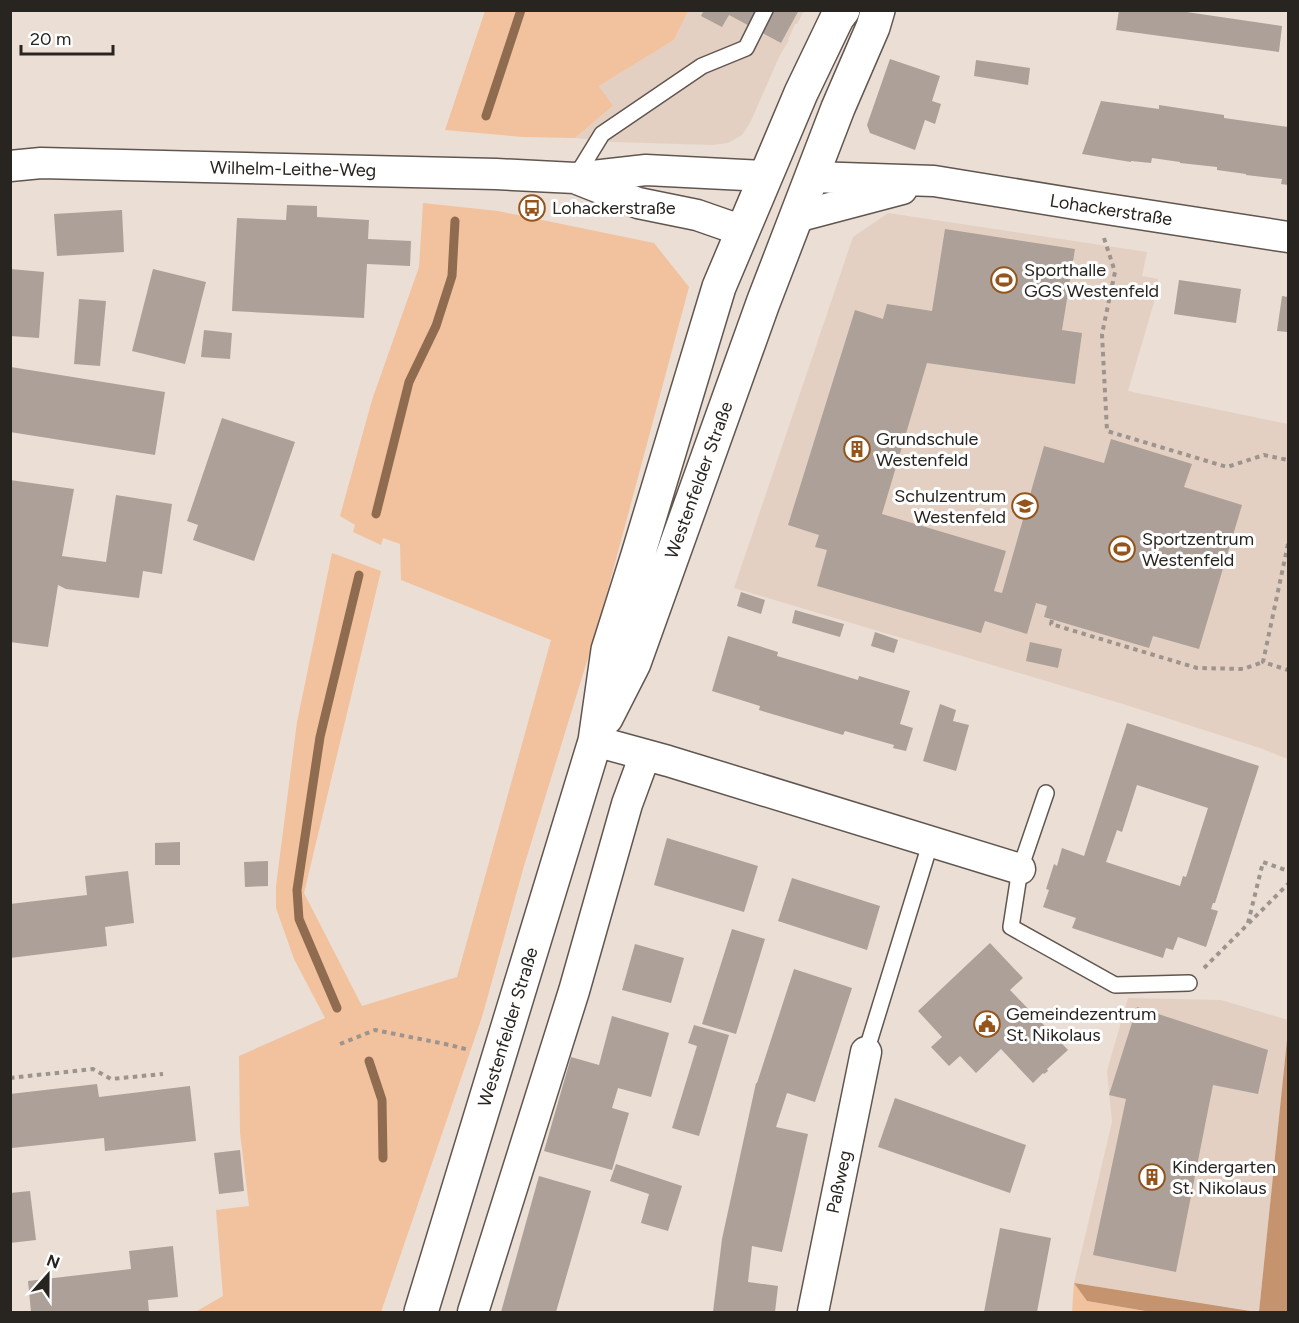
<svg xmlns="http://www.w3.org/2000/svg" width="1299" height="1323" viewBox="0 0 1299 1323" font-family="Figtree,sans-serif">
  <rect width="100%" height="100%" fill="#eaded5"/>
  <path fill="#e3d0c3" d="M688,11H804L797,24H795L788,40H789L779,57L750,123L742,135L728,143L713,145L613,142L575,138L612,107L599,86L674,40Z
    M888,213L1147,252L1142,276L1158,279L1155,299L1128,391L1288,424V759L1260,748L1123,704L734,588L853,237Z
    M1128,998L1221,1000L1288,1020V1030L1259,1312L1074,1283L1112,1122L1107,1071Z"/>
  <path fill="#f2c29e" d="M485,11V10L688,11L674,40L599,86L613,106L575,138L523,137L445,130Z
    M423,203L498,211L654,243L689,287L600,619L524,866L482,1017L381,1312H195L223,1296L216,1210L249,1206L240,1133L239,1056L325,1018L294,959L276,908V886L297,722L332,553L381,571L304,893L362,1006L457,977L551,640L401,580L400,544L383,538L381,545L353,532L355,525L340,516L372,400L419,267Z
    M1074,1283L1087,1301L1151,1312H1072Z"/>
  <path fill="#c5946e" d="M1288,1030V1312H1259Z
    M1074,1283L1257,1312H1151L1087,1301Z"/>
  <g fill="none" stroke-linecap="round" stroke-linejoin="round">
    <path stroke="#8f6b50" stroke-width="9" d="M486,116L521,10
      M376,514L409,382L436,326L452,276L455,221
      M337,1008L299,919L297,890L320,737L359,575
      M369,1061L382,1100L383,1158"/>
  </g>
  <path fill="#aca098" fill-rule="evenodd" d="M704,10H799L781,43L729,15L722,27L701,16Z
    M1119,10H1173L1282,26L1279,52L1116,30Z
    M890,59L940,76L932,101L941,104L935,124L925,120L915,150L870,133L867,125Z
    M976,60L1030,68L1028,85L974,76Z
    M1101,101L1159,109V105L1224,115V118L1288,127V185L1281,184L1282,179L1246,175V174L1217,170V167L1180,163V162L1152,158L1151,163L1131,161V162L1082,154Z
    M287,205L317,206V217L369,220L368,239L411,241L410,266L367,264L364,318L232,311L237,218L286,220Z
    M122,210L124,252L57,256L54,214Z
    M945,229L1075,249L1062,330L1082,333L1075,384L927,363L882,514L1006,551L994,591L1002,593L1044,446L1104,463L1111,439L1192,464L1184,487L1242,505L1199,649L1153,636L1149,648L1044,617L1047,606L1036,603L1027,634L985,621L981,633L817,586L827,550L815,547L819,535L788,525L855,310L883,319L887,304L932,311Z
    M10,269L44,272L39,338L10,336Z
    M153,269L206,282L185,364L132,351Z
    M1179,280L1241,289L1236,323L1174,314Z
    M1282,296L1288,297V332L1277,331Z
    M79,299L106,301L100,366L74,364Z
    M204,330L232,333L230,359L201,357Z
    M11,367L165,392L155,455L10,432Z
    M222,418L295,442L254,561L193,540L198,525L187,521Z
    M10,480L74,489L62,556L106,562L116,495L172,504L162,574L143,571L139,598L66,589L58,585L48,647L10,642Z
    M741,592L765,600L761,614L737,606Z
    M795,610L844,624L840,637L792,623Z
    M875,632L898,640L894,653L871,646Z
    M728,636L778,652L777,656L858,680L859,676L910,691L900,724L913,728L906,751L893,748L894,745L845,731L843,735L789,719L759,710L760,706L712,691Z
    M1030,642L1062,649L1058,668L1026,661Z
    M940,704L956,710L953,721L969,725L956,771L923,761Z
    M1127,723L1259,766L1215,903H1213L1211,909L1218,911L1206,947L1178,937L1173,950L1166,948L1163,958L1072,928L1076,918L1043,907L1049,890L1046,889L1054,864L1057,866L1062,848L1084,856ZM1137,785L1208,808L1186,877L1183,876L1180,886L1106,862L1117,830L1122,832Z
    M667,838L758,866L744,912L654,885Z
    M180,842V865H155V843Z
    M268,861V886L245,887L244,862Z
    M128,871L134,923L105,927L107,946L10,958V904L87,895L85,876Z
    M792,878L880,906L867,950L778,921Z
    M732,929L765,939L736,1034L702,1024Z
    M990,943L1023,978L1010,990L1068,1050L1047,1069L1048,1071L1044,1074L1043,1073L1033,1083L1001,1049L976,1073L960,1056L949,1066L931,1047L942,1037L918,1011Z
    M635,944L684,958L671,1003L622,990Z
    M794,969L852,988L815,1102L787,1093L776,1127L808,1134L782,1252L752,1246L748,1282L778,1286L775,1312H713L722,1239L756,1083H757Z
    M1137,1007L1268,1050L1258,1094L1213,1085L1176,1272L1093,1255L1126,1099L1109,1095Z
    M612,1016L669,1033L651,1097L618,1088L612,1108L629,1113L612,1170L544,1151L571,1057L599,1065Z
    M694,1025L729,1035L699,1136L672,1128L697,1046L688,1043Z
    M97,1084L99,1097L190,1086L196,1141L105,1151L104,1138L12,1148L10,1133V1094Z
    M895,1098L1026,1145L1010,1193L878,1147Z
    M240,1150L244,1191L219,1194L214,1153Z
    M616,1164L682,1186L668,1231L641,1223L649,1194L610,1181Z
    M539,1176L591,1191L556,1312H501Z
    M30,1191L36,1240L10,1243V1193Z
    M1000,1228L1051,1238L1037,1312H984Z
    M173,1246L178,1297L148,1300L149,1312H31L28,1281L131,1269L129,1251Z"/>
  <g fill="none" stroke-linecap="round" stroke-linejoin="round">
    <g stroke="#61564f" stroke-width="18">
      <path id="lane" d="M575,178L602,134L702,66L746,48L765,10
        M1046,793L1020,869L1011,927L1115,985L1189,983
        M866,1052L931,841"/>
    </g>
    <g stroke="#61564f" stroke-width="33">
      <path id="street" d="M10,166L41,163L496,174L575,178L646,170L765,176
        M812,177L934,181L1094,207L1288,237
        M577,179L638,203L697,215L743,231
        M796,217L902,189
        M595,741L668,761L1020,869
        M473,1312L574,991L627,804L645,755
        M813,1312L866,1052"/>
    </g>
    <g stroke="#61564f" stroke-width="36">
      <path id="secondary" d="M606,718L634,663L763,303L838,108L873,27L878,10
        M421,1312L595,741L608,650L638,555L719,287L801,93L837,18L843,10"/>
    </g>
    <path stroke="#9d948d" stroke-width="4" stroke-dasharray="4.5 4.5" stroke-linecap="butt" d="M1104,238L1115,272L1102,334L1107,431L1227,467L1264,455L1288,460
      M1288,544L1263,662L1288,670
      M1052,620L1051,624L1197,668L1243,669L1263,662
      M1248,923L1263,862L1288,871
      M1204,968L1288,884
      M340,1044L375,1030L450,1045L469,1050
      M10,1078L93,1069L111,1079L163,1074"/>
    <use href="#lane" stroke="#fff" stroke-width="15"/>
    <use href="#street" stroke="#fff" stroke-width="30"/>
    <use href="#secondary" stroke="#fff" stroke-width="33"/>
  </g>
  <defs>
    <g id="bus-ring" transform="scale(1.35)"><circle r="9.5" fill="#fff" stroke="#94551c" stroke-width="1.5"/><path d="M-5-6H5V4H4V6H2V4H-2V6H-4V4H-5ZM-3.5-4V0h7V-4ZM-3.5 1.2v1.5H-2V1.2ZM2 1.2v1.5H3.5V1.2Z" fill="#94551c"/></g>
    <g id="stadium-ring" transform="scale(1.35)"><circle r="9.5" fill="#fff" stroke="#94551c" stroke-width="1.5"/><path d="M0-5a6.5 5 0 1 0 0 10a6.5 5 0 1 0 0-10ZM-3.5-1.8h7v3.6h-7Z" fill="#94551c"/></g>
    <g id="building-ring" transform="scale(1.35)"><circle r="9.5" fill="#fff" stroke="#94551c" stroke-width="1.5"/><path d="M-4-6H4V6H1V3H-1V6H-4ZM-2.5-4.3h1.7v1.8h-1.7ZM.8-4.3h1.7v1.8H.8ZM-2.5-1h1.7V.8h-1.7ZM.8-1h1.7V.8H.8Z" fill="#94551c"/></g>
    <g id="school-ring" transform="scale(1.35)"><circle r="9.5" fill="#fff" stroke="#94551c" stroke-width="1.5"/><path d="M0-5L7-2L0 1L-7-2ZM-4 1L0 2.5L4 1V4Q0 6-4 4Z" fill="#94551c"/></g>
    <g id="civic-ring" transform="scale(1.35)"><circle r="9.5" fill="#fff" stroke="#94551c" stroke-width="1.5"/><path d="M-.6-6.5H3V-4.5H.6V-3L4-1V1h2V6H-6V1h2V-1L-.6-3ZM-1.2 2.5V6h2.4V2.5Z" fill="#94551c"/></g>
  </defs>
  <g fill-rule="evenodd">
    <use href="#bus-ring" x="532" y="208"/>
    <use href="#stadium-ring" x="1004" y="280"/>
    <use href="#building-ring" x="857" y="449"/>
    <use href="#school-ring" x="1025" y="506"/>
    <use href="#stadium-ring" x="1122" y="549"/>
    <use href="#civic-ring" x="987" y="1024"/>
    <use href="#building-ring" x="1152" y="1177"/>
  </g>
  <g text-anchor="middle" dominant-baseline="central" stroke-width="6" stroke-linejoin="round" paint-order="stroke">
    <g font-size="18" fill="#282420" stroke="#fff">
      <text transform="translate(293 169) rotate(1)">Wilhelm-Leithe-Weg</text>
      <text transform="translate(1111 210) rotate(9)">Lohackerstraße</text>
      <text transform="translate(699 480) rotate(-70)">Westenfelder Straße</text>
      <text transform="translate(508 1027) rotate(-73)">Westenfelder Straße</text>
      <text transform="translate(839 1182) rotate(-78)">Paßweg</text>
    </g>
    <g font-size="18" fill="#282420" stroke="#fff" text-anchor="start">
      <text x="552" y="208">Lohackerstraße</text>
      <text x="1024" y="270">Sporthalle<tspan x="1024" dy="21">GGS Westenfeld</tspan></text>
      <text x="876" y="439">Grundschule<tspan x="876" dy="21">Westenfeld</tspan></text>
      <text x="1006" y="496" text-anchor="end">Schulzentrum<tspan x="1006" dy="21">Westenfeld</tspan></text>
      <text x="1142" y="539">Sportzentrum<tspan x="1142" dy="21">Westenfeld</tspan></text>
      <text x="1006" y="1014">Gemeindezentrum<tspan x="1006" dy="21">St. Nikolaus</tspan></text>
      <text x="1172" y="1167">Kindergarten<tspan x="1172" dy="21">St. Nikolaus</tspan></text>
    </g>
  </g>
  <rect width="1299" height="1323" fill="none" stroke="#282420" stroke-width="24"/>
  <g transform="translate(48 1275) rotate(21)" stroke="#ffffff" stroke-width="4.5" paint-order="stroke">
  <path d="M0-4.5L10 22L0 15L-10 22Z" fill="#282420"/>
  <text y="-9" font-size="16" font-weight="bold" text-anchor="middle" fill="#282420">N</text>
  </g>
  <path d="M21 45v9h92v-9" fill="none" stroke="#282420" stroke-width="3"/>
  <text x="30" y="45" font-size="18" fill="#282420" stroke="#ffffff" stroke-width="4.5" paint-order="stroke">20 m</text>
</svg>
